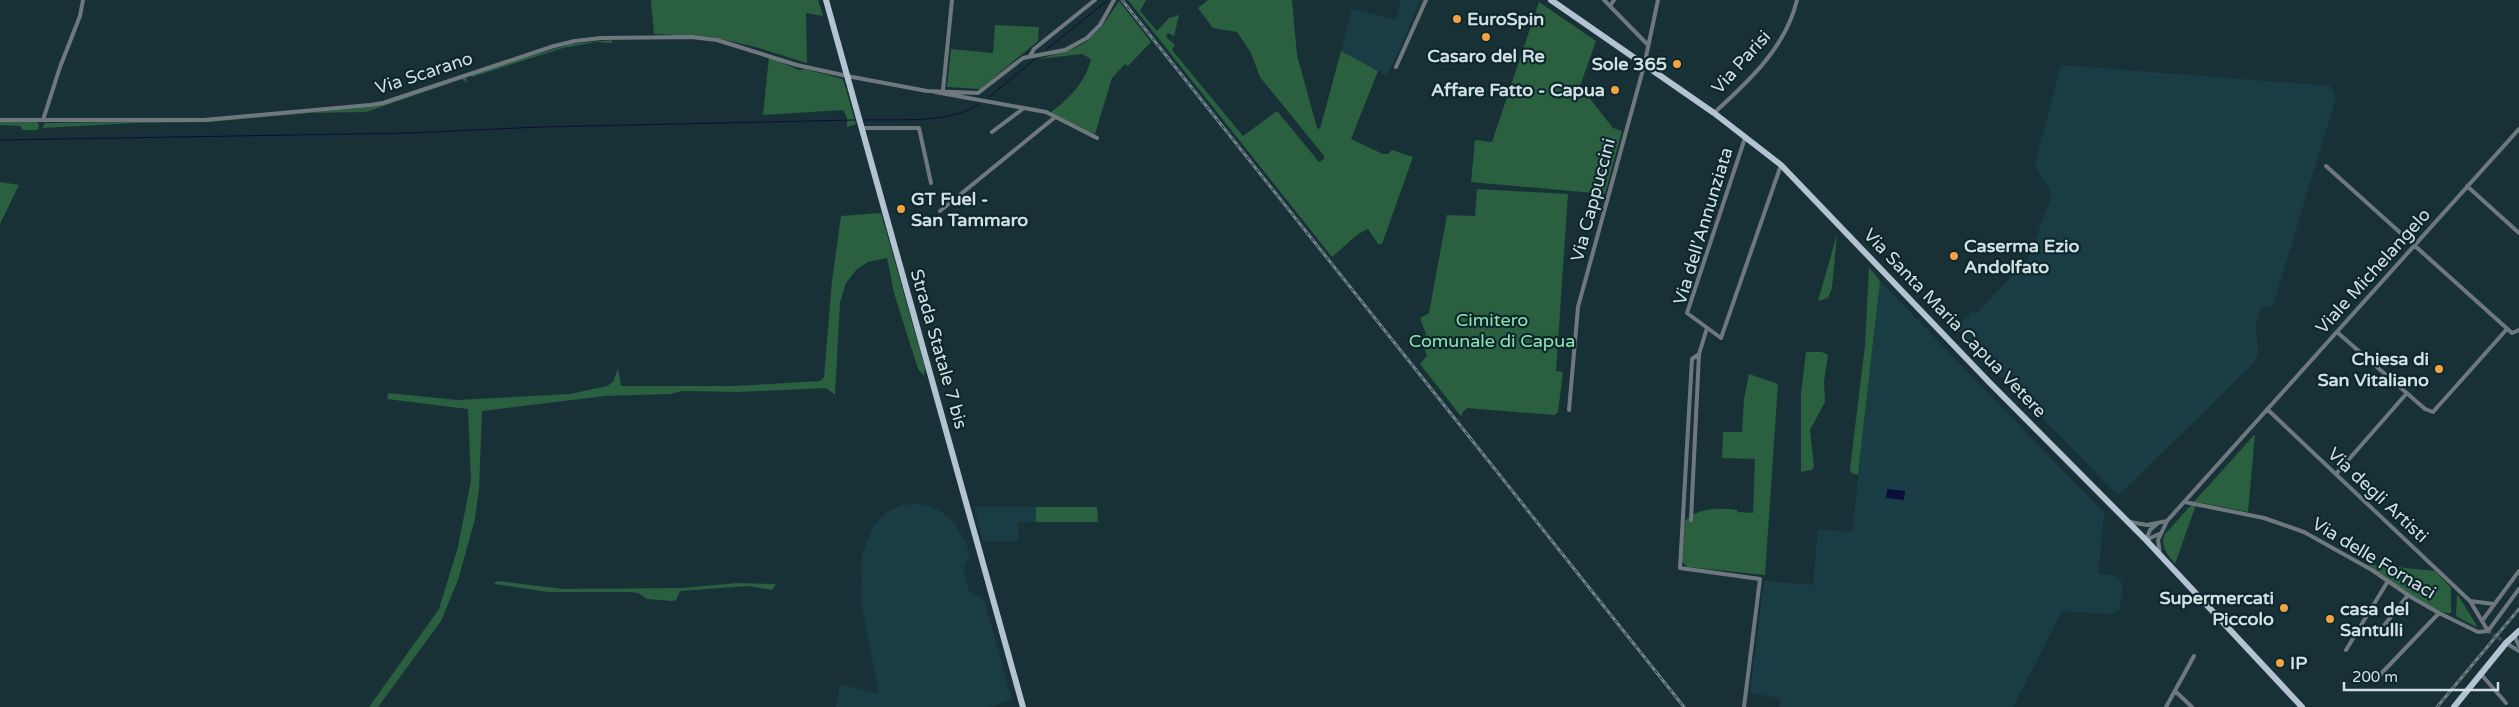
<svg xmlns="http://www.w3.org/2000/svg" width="2519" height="707" viewBox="0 0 2519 707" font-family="'Varela Round',sans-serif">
  <rect width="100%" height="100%" fill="#183137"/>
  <path fill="#1a3d45" d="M1401,0H1420L1401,47L1386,75L1341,51L1352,9L1396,20Z
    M2061,65L2330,86L2336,97L2273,306L2261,307L2256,325L2258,354L2255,362L2118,496L1947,319L1952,316L1961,322L1973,311L1976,314L2028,259L2052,195L2035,164Z
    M1880,281L2104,513L2098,574L2113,575L2121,581L2123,588L2120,607L2116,613L2111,614L2062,611L2013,707H1779L1780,698L1750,693L1764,581L1813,585L1818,529L1852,532Z
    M917,504L926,505L943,513L954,523L965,540L970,555L963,568L969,591L984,600L1012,700L989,707H836L840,684L879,694L861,601L862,554L873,527L885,513L902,505Z
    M974,507H1036V522H1018V541H983Z"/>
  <path fill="#2a5f40" d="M651,0H818L823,16L806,13L807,63L756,47L712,37L654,34Z
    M1128,0H1146L1140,11L1157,31L1169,18L1179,15L1174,36L1168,33L1166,37L1175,45L1172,50L1243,136L1277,111L1319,162L1324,159V156L1260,77L1251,53L1237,32L1213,28L1198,8L1208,0H1292L1297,55L1317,128L1320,129L1341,51L1378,71L1351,139L1383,154H1388L1392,150L1413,157L1382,244H1378L1368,229L1358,234L1332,257Z
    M1119,1L1151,42L1128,66L1125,64L1112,78L1095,134L1066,123L1051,112C1069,99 1086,81 1091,59L1082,54L1039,59L1070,50L1086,42L1101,28Z
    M1539,2L1596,41L1580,86L1613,128L1622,131L1605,194L1471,182L1475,140L1492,142Z
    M995,25L1039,27L1038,41L980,89L947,87L951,49L993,53Z
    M612,40V43L596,42L563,48L472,77L471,74L571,44Z
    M769,57L799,70L805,69L843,79L856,124L847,127V118L843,110L763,115Z
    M466,77L467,83L462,79L366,112L309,113L210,122L135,123L42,128L45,123L206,121L372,107Z
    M0,122H37L39,124L38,130H23L20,126L0,125Z
    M0,182L19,185L0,224Z
    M1477,189L1568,194L1556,371L1563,372L1558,412L1555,415L1467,408L1462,413V416L1460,415L1420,364L1427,356L1422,341L1426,334L1420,318L1429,313L1447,215L1475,216Z
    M881,213L925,368L924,376L918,369L894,293L887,258L868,262L857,269L846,283L840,302L835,395L826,388L739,392L682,391L670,394L605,396L482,411L479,489L475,519L458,580L441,621L378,707H369L439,609L458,547L471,480L468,409L387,399L388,393L457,400L570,394L607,386L613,382L618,368L621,386H735L820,381L824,377L832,281L841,216Z
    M1837,234L1832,288L1828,298L1818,301Z
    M1869,267L1880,281L1858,475L1851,473L1850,469L1865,345Z
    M1806,352H1822L1828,355L1824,381L1825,402L1810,430L1814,466L1812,470L1801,472V393Z
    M1749,374L1778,384L1765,575L1688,567L1682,562L1685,521C1700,507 1718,508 1737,510L1738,512L1753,513L1755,459L1722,458L1723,432H1742L1744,399Z
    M2255,434L2248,512L2197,502L2175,564C2168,555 2159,546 2165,534Z
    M1036,507H1097L1098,522H1036Z
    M2367,564L2435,571L2451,588V613C2435,616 2382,574 2367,564Z
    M497,581L563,589L682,588L737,583L776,584L772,590L748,586L680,591L676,600L672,601L647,599L638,593L630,592H548L494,584Z
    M2457,594L2476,624V627L2456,616Z"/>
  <path fill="#0c0e3a" d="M1887,489L1905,491L1904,500L1886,498Z"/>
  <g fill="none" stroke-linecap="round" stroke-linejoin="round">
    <path stroke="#0c0e3a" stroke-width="1" d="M1046,50L1108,0
      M989,97L1035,59
      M864,120C897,119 952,124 979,104
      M0,140L410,133L540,127L854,120"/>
    <path stroke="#344b51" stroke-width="4" stroke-dasharray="4 2" stroke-linecap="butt" d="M2488,631L2506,643"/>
    <path stroke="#70787f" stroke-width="4" d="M1604,0L1648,45
      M1610,6L1614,0
      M1030,56L1034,49L1095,0
      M1396,67L1426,0
      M943,90L952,0
      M935,92L1046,112L1097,138
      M1714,113C1749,81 1786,47 1797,0
      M0,120H204L370,105L383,103L554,46L575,41L601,38L691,37L717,40L797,65L847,76L927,91L978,93L1023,58L1065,50L1087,38L1100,25L1114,0
      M43,120L60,67L80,16L83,0
      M861,128H919L931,183
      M992,132L1024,108
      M1745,138L1687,313L1721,338L1781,165
      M2326,166L2512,333L2519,330
      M2467,186L2519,233
      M940,211L1054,118
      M1707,328L1699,354L1692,359L1680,568L1760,579L1744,707
      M2337,332L2425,409L2433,412L2507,329
      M2267,409L2470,601L2488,631
      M1569,410L1578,307L1644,66L1658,0
      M2336,474L2407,393
      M2185,502L2264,518L2304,532L2372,570L2411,597L2439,613L2478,632L2488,631
      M1691,520L1699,354
      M2130,522L2147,525L2167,521
      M2146,540L2150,530L2157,524
      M2146,540L2159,534
      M2160,554L2158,540L2167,521L2519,129
      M2470,601L2494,604
      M2482,621L2519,571
      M2488,631L2519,589
      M2379,632L2408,595
      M2514,635L2519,646
      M2506,643L2519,651
      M2346,650L2388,581
      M2480,673L2506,703
      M2377,678L2439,613
      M2175,691L2192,707
      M2166,707L2194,656"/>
    <path stroke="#b3c3d2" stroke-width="6" d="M826,0L1023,707
      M1551,0L1714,113L1781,165L1990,383L2146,540L2302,707
      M2454,707L2506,643L2519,631"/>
    <g stroke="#6f8489" stroke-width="3">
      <path id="rail" d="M1122,0L1684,707
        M2437,707L2519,609"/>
    </g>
    <use href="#rail" stroke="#0e272d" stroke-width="1" stroke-dasharray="4" stroke-linecap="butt"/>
  </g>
  <g fill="#f3a442" stroke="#0e272d" stroke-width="2">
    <circle cx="1457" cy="19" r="5"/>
    <circle cx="1486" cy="37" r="5"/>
    <circle cx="1677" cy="64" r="5"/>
    <circle cx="1615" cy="90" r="5"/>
    <circle cx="901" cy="209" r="5"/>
    <circle cx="1954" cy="256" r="5"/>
    <circle cx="2439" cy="369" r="5"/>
    <circle cx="2284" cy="608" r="5"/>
    <circle cx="2330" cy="619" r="5"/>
    <circle cx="2280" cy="663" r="5"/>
  </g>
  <g text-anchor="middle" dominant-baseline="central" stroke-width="4.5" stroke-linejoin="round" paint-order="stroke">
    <g font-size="18" font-weight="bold" fill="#d1e0e4" stroke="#0e272d" text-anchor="start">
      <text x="1467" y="19">EuroSpin</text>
      <text x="1486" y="56" text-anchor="middle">Casaro del Re</text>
      <text x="1667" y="64" text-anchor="end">Sole 365</text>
      <text x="1605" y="90" text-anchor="end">Affare Fatto - Capua</text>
      <text x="911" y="199">GT Fuel -<tspan x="911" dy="21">San Tammaro</tspan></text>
      <text x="1964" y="246">Caserma Ezio<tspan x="1964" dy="21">Andolfato</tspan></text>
      <text x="2429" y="359" text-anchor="end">Chiesa di<tspan x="2429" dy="21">San Vitaliano</tspan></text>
      <text x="2274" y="598" text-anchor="end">Supermercati<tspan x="2274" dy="21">Piccolo</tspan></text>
      <text x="2340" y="609">casa del<tspan x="2340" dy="21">Santulli</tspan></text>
      <text x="2290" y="663">IP</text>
    </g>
    <g font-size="18" fill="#d1e0e4" stroke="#0e272d">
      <text transform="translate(1741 62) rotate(-48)">Via Parisi</text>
      <text transform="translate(424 73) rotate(-18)">Via Scarano</text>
      <text transform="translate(1593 200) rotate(-75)">Via Cappuccini</text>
      <text transform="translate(1703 226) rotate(-73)">Via dell'Annunziata</text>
      <text transform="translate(2373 271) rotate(-48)">Viale Michelangelo</text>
      <text transform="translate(1955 323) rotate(46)">Via Santa Maria Capua Vetere</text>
      <text transform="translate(939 349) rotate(74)">Strada Statale 7 bis</text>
      <text transform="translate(2378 495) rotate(43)">Via degli Artisti</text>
      <text transform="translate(2374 558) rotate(31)">Via delle Fornaci</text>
    </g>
    <g font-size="18" fill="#8ee5b0" stroke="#0e272d">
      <text x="1492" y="320">Cimitero<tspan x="1492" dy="21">Comunale di Capua</tspan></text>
    </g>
  </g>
  <path d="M2344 682v8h154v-8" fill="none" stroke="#d1e0e4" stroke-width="2.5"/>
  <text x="2352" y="682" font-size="15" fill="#d1e0e4" stroke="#0e272d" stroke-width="4" paint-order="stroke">200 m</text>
</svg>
